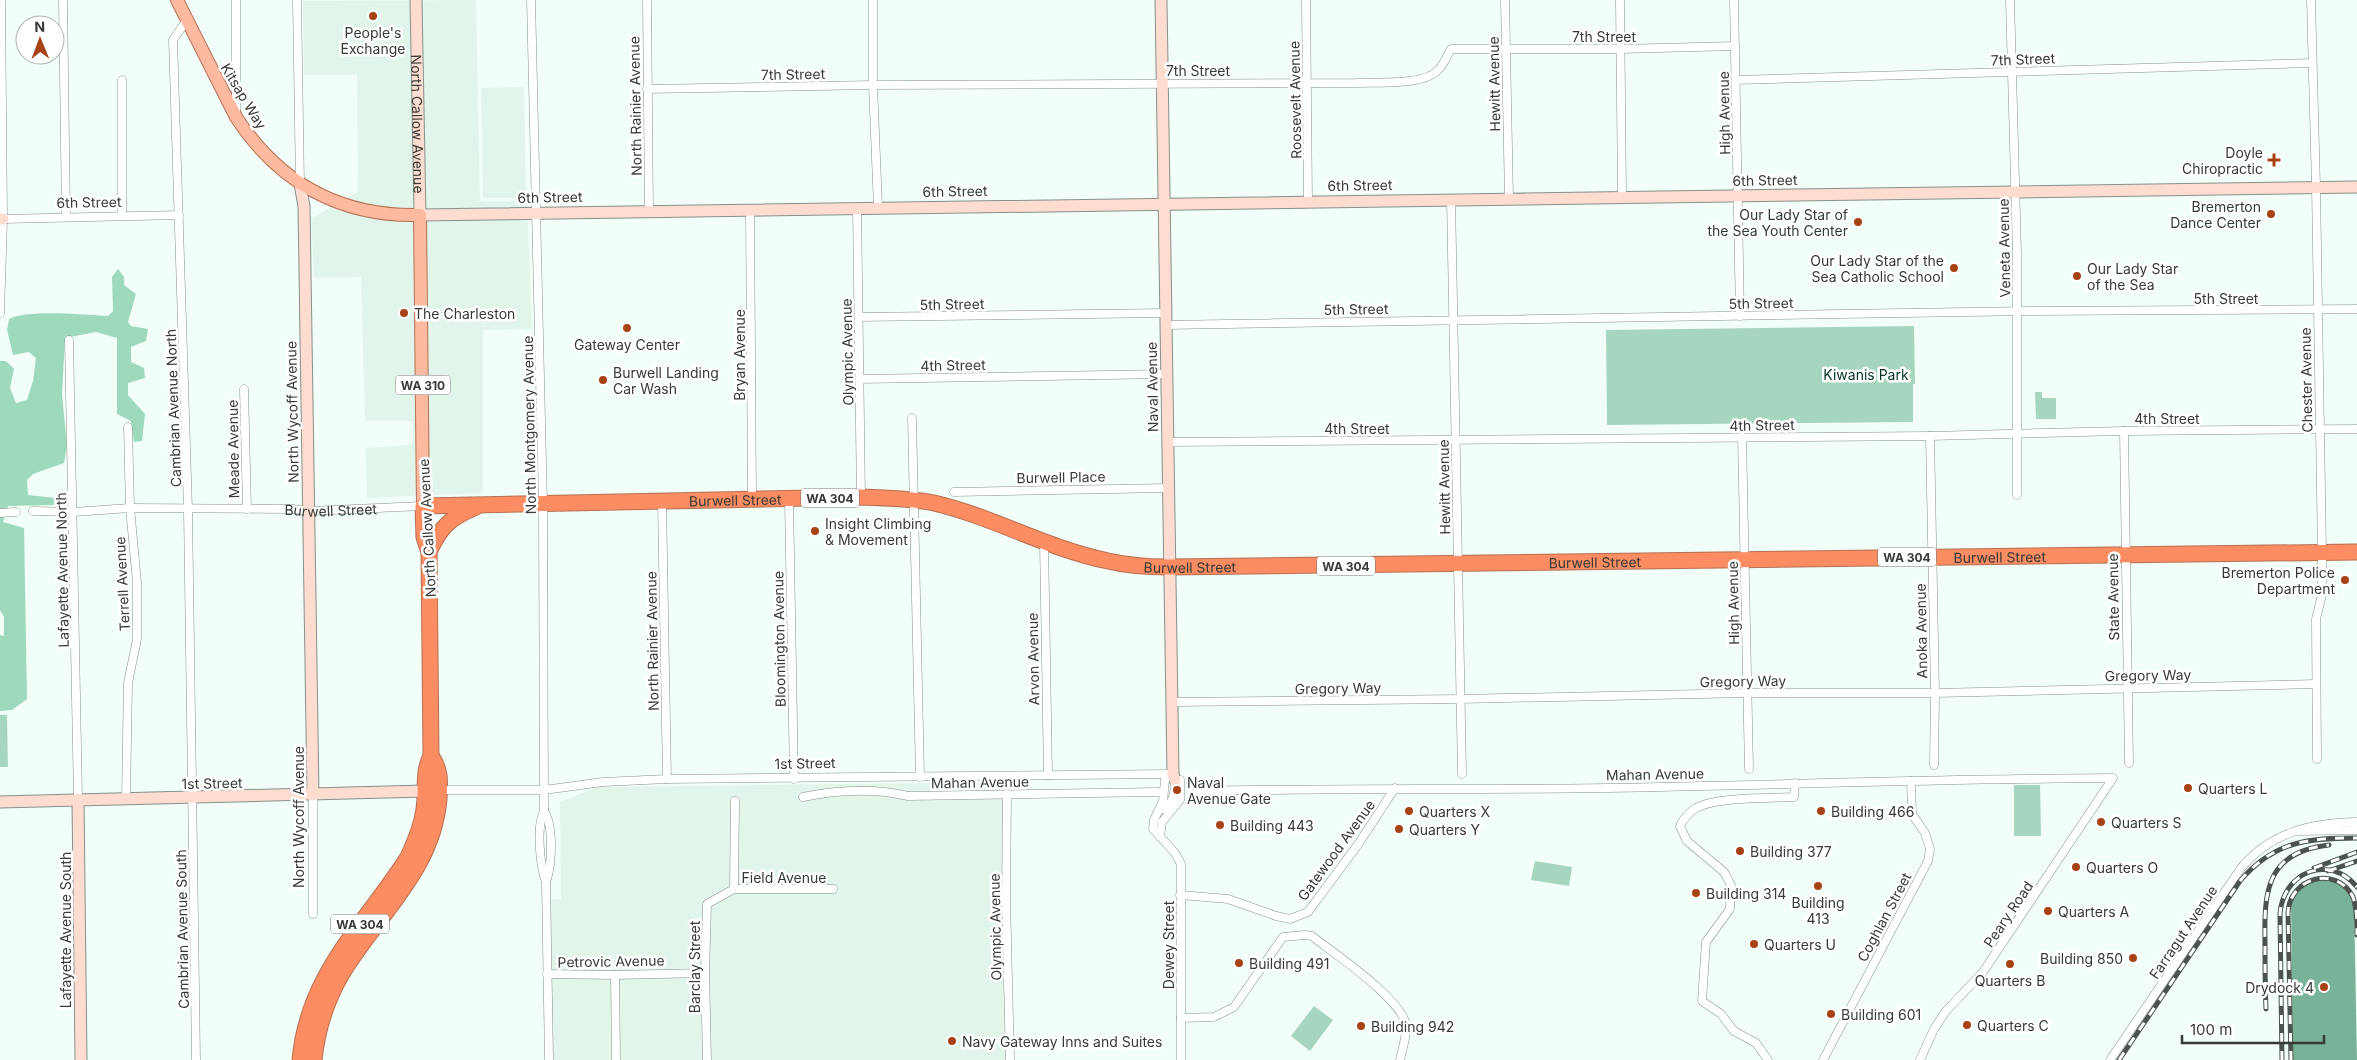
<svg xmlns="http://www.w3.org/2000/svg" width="2357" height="1060" viewBox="0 0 2357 1060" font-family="Inter,sans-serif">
  <rect width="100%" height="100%" fill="#f2fef8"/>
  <path fill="#e1f5eb" d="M476,0L480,201H527L532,329L483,330V493L367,498L366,448L412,445L413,421H365L361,277L314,278L311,219L358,192L357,75H304L303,1Z
    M524,87L526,198H483L481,88Z
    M1006,782L1010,1060H549L546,900L561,899L560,802L597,787Z"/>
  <path fill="#a7d6c0" d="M1914,326L1915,384H1913V422L1607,425L1606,330Z
    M2035,392H2042V398H2056V419H2036Z
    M0,715H7L8,767H0Z
    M2014,785H2040L2041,836H2014Z
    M1535,861L1572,867L1569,886L1531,880Z
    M1314,1006L1333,1020L1310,1051L1291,1036Z"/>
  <path fill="#9ed9be" d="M118,269L124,277V285L136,294L128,322L131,326L148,329L146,341L131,347V362L144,368L145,378L128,383V395L145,414L142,441L134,442L131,421L117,414V338L96,332L65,338L62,394L67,446L64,463L33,474L27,480L28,495L56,498L54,505L8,506L3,522L24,528L27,699L12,710L0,711V635L4,636V617L0,610V361H6L14,369L10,388L16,403L27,400L33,381L36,358L29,352L13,355L7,330L9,319C29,309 84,315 108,316L113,311L112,277Z"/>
  <path fill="#78b298" d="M2322,879C2338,881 2347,888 2354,902L2357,1060H2293L2291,903C2297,889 2307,882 2322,879Z"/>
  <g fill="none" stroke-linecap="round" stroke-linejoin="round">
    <g stroke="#86918c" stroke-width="9">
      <g id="street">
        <path d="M63,0L66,217"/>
        <path d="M236,0V113"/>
        <path d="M297,0L300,184"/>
        <path d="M531,0L543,504L544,811C536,826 540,866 546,882L549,1060"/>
        <path d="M647,0L649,211"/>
        <path d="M873,0V85L878,207"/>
        <path d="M1306,0L1308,201"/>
        <path d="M1505,0L1509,198"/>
        <path d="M1620,0L1622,197"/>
        <path d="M1734,0L1740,316"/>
        <path d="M2010,0L2017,253V495"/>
        <path d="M2311,0L2316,187L2322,553V595L2316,619L2317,759"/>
        <path d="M186,21L173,40L188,510L196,1060"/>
        <path d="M122,80V216"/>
        <path d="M1736,80L2312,63"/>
        <path d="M647,89L873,85L1356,83C1377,82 1425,86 1439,69C1444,64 1447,56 1451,49H1621L1735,46"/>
        <path d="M1451,199L1462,774"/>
        <path d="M857,207L861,497"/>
        <path d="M750,209L752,500"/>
        <path d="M3,219L179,215"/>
        <path d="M0,313L3,219L1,0"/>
        <path d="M859,317L1166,313"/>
        <path d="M1166,325L2031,311L2357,309"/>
        <path d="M69,340L78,799"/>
        <path d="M860,379L1167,374"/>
        <path d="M244,389L247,509"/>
        <path d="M912,418L920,777"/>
        <path d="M2124,431L2129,763"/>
        <path d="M1930,436L1935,693L1934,765"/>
        <path d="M1742,437L1749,769"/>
        <path d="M1168,442L1930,436L2124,431L2357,429"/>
        <path d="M954,492L1168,488"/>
        <path d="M789,500L794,779"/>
        <path d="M662,502L667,779"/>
        <path id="s1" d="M33,511L73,512L130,508L293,509L309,511L423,506"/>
        <path d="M0,513L16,512"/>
        <path d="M1044,542L1048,775"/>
        <path d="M1171,702L1460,699L1747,693H1935L2316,684"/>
        <path d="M1165,780L1163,801L1154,820L1153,829L1175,853L1181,864V1060"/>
        <path d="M440,790H544L603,782L667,779L1173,774"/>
        <path d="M1197,791C1334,788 1470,790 1607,788C1776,785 1944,779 2113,778L1983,972L1946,1011L1934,1029L1920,1060"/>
        <path d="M1007,794L1006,900L1010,1060"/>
        <path d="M313,795V914"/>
        <path d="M803,797C837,790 874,788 908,796L1158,792"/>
        <path d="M126,798L128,683L137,639V582L130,508L128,427"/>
        <path d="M544,811C554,826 552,865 546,882"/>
        <path d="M1158,811C1173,807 1175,794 1175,780"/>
        <path d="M2299,831L2357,830"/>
        <path d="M1160,837L1162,822L1180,800V780"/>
        <path d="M734,889H833"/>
        <path d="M1180,895L1228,899L1276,916L1290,919L1308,912L1359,843L1395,788"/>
        <path d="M547,974L615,975L705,973"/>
        <path d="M615,975L616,1060"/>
        <path d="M1181,1018L1214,1017L1234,1007L1283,937L1305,935L1312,936C1333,953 1404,1000 1406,1026C1407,1036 1402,1050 1400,1060"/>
        <path d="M707,1060L705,973L707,904L734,889L735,801"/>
        <path d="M1768,1060L1756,1043L1734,1031L1721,1014L1702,1001L1706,942L1730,909L1731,885L1724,872L1687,841L1680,826C1684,818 1688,813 1696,808C1716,797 1769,798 1794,797L1795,783"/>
        <path d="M1823,1060L1928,861L1930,849L1925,833L1912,814L1911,781"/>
        <path d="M2110,1060L2241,868C2271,832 2311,823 2357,822"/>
      </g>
    </g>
    <g stroke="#86918c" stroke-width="13">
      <g id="secondary">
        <path id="s2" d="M416,0L420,215L2357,187"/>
        <path d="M1161,0L1173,774L1175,780"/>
        <path d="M300,184L304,206L313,795"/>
        <path d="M0,219H3"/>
        <path d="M78,799L81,1060"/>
        <path d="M0,802L425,791"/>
      </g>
    </g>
    <g stroke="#b77053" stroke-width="14">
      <path id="primary" d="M177,0L236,117C279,183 341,217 420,215L423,506"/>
    </g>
    <g stroke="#b77053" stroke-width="17">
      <g id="highway">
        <path d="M429,552C441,526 450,518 476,507"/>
        <path id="s3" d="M300,1060C308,973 364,926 408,857C415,842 422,826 424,809C427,791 422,773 431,756L429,552L424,537L423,506L861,497C885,498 910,498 934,503C994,517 1048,549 1108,561C1129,566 1149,567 1169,567L2357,552"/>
        <path d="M314,1060C317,1031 326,1002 340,977C375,917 433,872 439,799C440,783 441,769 431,756"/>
      </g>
    </g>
    <use href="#street" stroke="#fff" stroke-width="8"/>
    <use href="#secondary" stroke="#fedcd0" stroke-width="11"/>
    <use href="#primary" stroke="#fdbaa1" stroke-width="12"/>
    <use href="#highway" stroke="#fc8c62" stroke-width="15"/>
    <g stroke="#4c524e" stroke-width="5">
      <path id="rail" d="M2314,868L2357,852
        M2328,871L2357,861
        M2266,1009C2265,987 2265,965 2265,943C2264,891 2266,852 2329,845
        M2119,1060L2240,881C2274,841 2308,838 2357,838
        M2282,1060L2280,914C2283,872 2329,853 2357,887
        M2291,1060L2288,913C2289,878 2336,864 2353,897C2357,908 2357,923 2357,935"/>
    </g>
    <use href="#rail" stroke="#fff" stroke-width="3" stroke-dasharray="9" stroke-linecap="butt"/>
  </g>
  <g fill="#a74215" stroke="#fff" stroke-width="2">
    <circle cx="373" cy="16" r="5"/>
    <path d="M2271.5 152.5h5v5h5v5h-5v5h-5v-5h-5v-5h5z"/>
    <circle cx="2271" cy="214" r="5"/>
    <circle cx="1858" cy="222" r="5"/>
    <circle cx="1954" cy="268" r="5"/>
    <circle cx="2077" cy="276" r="5"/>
    <circle cx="404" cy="313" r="5"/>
    <circle cx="627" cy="328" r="5"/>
    <circle cx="603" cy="380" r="5"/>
    <circle cx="815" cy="531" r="5"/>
    <circle cx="2345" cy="580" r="5"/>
    <circle cx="2188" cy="788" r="5"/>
    <circle cx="1177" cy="790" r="5"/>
    <circle cx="1409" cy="811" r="5"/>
    <circle cx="1821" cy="811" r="5"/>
    <circle cx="2101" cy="822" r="5"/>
    <circle cx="1220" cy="825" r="5"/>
    <circle cx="1399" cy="829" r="5"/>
    <circle cx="1740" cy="851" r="5"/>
    <circle cx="2076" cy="867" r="5"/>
    <circle cx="1818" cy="886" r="5"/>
    <circle cx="1696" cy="893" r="5"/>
    <circle cx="2048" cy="911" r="5"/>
    <circle cx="1754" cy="944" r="5"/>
    <circle cx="2133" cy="958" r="5"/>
    <circle cx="1239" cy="963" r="5"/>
    <circle cx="2010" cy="964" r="5"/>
    <circle cx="2324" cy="987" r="5"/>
    <circle cx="1831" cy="1014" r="5"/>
    <circle cx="1967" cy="1025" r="5"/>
    <circle cx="1361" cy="1026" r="5"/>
    <circle cx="952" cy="1041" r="5"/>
  </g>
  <g text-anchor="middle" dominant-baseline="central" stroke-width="5" stroke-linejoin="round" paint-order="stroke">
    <g fill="#fff" stroke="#727674" stroke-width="1">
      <rect x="395.5" y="375.5" width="55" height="19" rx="4"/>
      <rect x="801" y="488.5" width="58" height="19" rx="4"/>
      <rect x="1878" y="547.5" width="58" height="19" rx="4"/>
      <rect x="1317" y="556.5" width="58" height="19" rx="4"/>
      <rect x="331" y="914.5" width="58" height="19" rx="4"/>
    </g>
    <g font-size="12" font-weight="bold" fill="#363b38">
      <text x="423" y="385">WA 310</text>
      <text x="830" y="498">WA 304</text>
      <text x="1907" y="557">WA 304</text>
      <text x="1346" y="566">WA 304</text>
      <text x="360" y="924">WA 304</text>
    </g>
    <g font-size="14" fill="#363b38" stroke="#fff" text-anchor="start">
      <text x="373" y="32" text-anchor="middle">People's<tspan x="373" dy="16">Exchange</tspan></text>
      <text x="2263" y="152" text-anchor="end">Doyle<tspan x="2263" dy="16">Chiropractic</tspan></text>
      <text x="2261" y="206" text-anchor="end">Bremerton<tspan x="2261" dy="16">Dance Center</tspan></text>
      <text x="1848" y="214" text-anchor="end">Our Lady Star of<tspan x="1848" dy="16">the Sea Youth Center</tspan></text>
      <text x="1944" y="260" text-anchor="end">Our Lady Star of the<tspan x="1944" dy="16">Sea Catholic School</tspan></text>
      <text x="2087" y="268">Our Lady Star<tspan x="2087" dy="16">of the Sea</tspan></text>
      <text x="414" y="313">The Charleston</text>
      <text x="627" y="344" text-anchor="middle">Gateway Center</text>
      <text x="613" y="372">Burwell Landing<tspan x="613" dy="16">Car Wash</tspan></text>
      <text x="825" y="523">Insight Climbing<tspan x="825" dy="16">&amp; Movement</tspan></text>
      <text x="2335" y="572" text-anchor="end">Bremerton Police<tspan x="2335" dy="16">Department</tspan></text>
      <text x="1187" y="782">Naval<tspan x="1187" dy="16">Avenue Gate</tspan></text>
      <text x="2198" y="788">Quarters L</text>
      <text x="1419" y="811">Quarters X</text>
      <text x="1831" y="811">Building 466</text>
      <text x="2111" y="822">Quarters S</text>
      <text x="1230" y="825">Building 443</text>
      <text x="1409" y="829">Quarters Y</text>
      <text x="1750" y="851">Building 377</text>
      <text x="2086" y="867">Quarters O</text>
      <text x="1706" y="893">Building 314</text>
      <text x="1818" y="902" text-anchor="middle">Building<tspan x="1818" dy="16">413</tspan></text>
      <text x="2058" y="911">Quarters A</text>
      <text x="1764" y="944">Quarters U</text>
      <text x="2123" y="958" text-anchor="end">Building 850</text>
      <text x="1249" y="963">Building 491</text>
      <text x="2010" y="980" text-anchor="middle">Quarters B</text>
      <text x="2314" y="987" text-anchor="end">Drydock 4</text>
      <text x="1841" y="1014">Building 601</text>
      <text x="1977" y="1025">Quarters C</text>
      <text x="1371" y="1026">Building 942</text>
      <text x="962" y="1041">Navy Gateway Inns and Suites</text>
    </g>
    <g font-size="14" fill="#363b38" stroke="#fff">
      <text x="1604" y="36">7th Street</text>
      <text transform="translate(2023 59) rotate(-2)">7th Street</text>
      <text x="1198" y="70">7th Street</text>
      <text transform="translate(793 74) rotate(-1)">7th Street</text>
      <text transform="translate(1494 84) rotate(-91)">Hewitt Avenue</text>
      <text transform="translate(244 96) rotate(59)">Kitsap Way</text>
      <text transform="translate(1295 100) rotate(-91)">Roosevelt Avenue</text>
      <text transform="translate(635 106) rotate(-91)">North Rainier Avenue</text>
      <text transform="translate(1724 113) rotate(-91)">High Avenue</text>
      <text stroke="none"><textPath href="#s2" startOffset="124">North Callow Avenue</textPath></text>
      <text transform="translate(1765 180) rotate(-1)">6th Street</text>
      <text transform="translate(1360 185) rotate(-1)">6th Street</text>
      <text transform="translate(955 191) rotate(-1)">6th Street</text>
      <text transform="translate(550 197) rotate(-1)">6th Street</text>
      <text transform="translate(89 202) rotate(-1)">6th Street</text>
      <text transform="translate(2004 248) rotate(-91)">Veneta Avenue</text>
      <text x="2226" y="298">5th Street</text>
      <text transform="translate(1761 303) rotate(-1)">5th Street</text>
      <text transform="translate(952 304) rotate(-1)">5th Street</text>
      <text transform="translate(1356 309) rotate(-1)">5th Street</text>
      <text transform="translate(847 352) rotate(-91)">Olympic Avenue</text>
      <text transform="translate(739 355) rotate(-90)">Bryan Avenue</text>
      <text transform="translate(953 365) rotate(-1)">4th Street</text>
      <text transform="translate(2306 380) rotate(-91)">Chester Avenue</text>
      <text transform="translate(1152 387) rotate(-91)">Naval Avenue</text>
      <text transform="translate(173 408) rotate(-92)">Cambrian Avenue North</text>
      <text transform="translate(292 412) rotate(-91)">North Wycoff Avenue</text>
      <text x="2167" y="418">4th Street</text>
      <text transform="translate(529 425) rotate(-91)">North Montgomery Avenue</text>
      <text transform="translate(1762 425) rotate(-1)">4th Street</text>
      <text x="1357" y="428">4th Street</text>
      <text transform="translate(233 449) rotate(-91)">Meade Avenue</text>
      <text transform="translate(1061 477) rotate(-1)">Burwell Place</text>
      <text transform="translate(1444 487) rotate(-91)">Hewitt Avenue</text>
      <text stroke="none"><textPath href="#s3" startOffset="901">Burwell Street</textPath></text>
      <text stroke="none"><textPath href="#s1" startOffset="298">Burwell Street</textPath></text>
      <text transform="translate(427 528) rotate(-93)">North Callow Avenue</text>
      <text stroke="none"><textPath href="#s3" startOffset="2176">Burwell Street</textPath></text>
      <text stroke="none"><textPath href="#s3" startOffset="1771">Burwell Street</textPath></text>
      <text stroke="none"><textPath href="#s3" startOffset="1366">Burwell Street</textPath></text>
      <text transform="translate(62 570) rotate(-91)">Lafayette Avenue North</text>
      <text transform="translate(122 584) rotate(-93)">Terrell Avenue</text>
      <text transform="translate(2113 597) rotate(-91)">State Avenue</text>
      <text transform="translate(1733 603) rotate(-91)">High Avenue</text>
      <text transform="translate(1921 631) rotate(-91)">Anoka Avenue</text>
      <text transform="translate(779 639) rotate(-91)">Bloomington Avenue</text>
      <text transform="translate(652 641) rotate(-91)">North Rainier Avenue</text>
      <text transform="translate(1033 659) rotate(-91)">Arvon Avenue</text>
      <text transform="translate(2148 675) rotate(-1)">Gregory Way</text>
      <text transform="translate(1743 681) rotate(-1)">Gregory Way</text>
      <text transform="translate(1338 688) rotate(-1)">Gregory Way</text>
      <text transform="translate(805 763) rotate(-1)">1st Street</text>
      <text transform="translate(1655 774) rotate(-1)">Mahan Avenue</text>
      <text transform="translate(980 782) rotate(-1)">Mahan Avenue</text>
      <text transform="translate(212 783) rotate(-1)">1st Street</text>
      <text transform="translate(298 817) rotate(-90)">North Wycoff Avenue</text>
      <text transform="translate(1336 850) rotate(-54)">Gatewood Avenue</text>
      <text x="784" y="877">Field Avenue</text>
      <text transform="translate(2008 914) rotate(-56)">Peary Road</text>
      <text transform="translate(1884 917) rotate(-62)">Coghlan Street</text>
      <text transform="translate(995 927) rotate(-91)">Olympic Avenue</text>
      <text transform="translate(182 929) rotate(-91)">Cambrian Avenue South</text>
      <text transform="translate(65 930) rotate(-90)">Lafayette Avenue South</text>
      <text transform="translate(2183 932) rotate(-56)">Farragut Avenue</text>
      <text transform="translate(1168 945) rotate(-90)">Dewey Street</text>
      <text transform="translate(611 961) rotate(-1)">Petrovic Avenue</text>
      <text transform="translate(694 967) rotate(-90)">Barclay Street</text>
    </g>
    <g font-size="14" fill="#013524" stroke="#fff">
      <text x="1866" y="374">Kiwanis Park</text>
    </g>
  </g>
  <g transform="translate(40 40) rotate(359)"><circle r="24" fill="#ffffff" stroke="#afb1af"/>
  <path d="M0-4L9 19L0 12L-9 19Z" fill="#a74215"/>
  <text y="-8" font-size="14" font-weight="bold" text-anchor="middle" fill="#363b38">N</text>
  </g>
  <path d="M2182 1035v8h142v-8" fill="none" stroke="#363b38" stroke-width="2.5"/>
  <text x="2190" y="1035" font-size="15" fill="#363b38" stroke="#ffffff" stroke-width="4" paint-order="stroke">100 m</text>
</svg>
